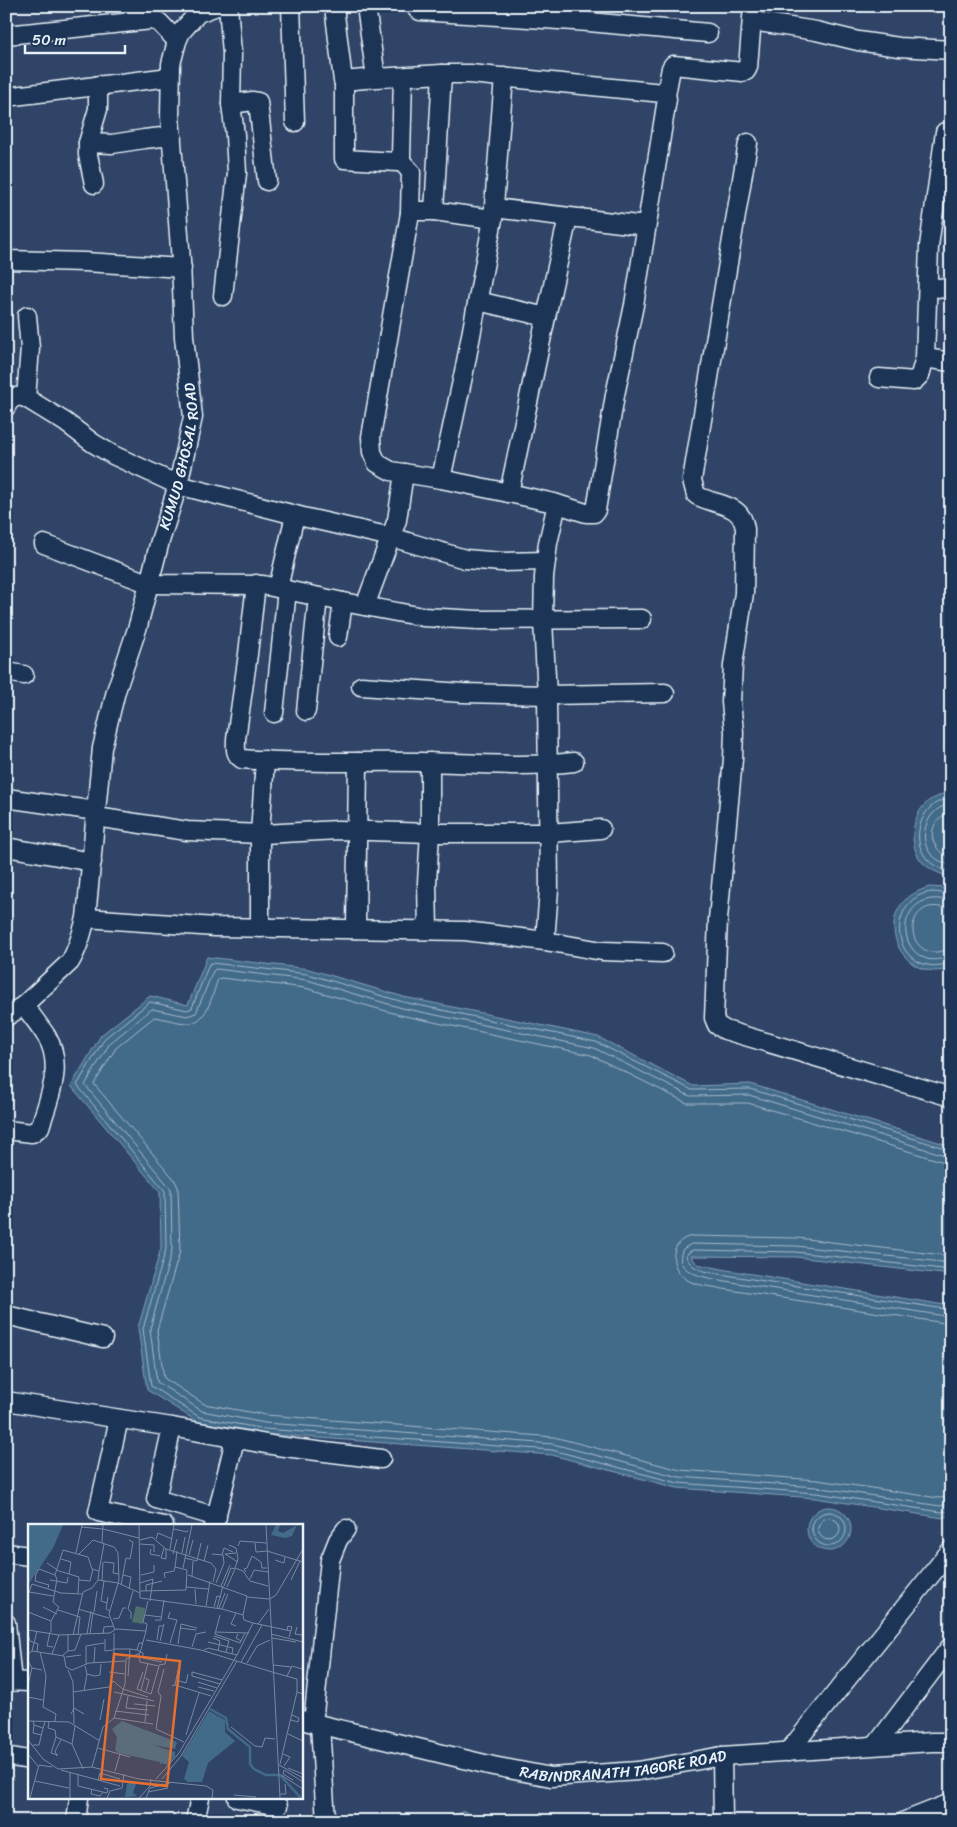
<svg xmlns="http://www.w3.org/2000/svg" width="957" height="1827" viewBox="0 0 957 1827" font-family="Sriracha,sans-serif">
  <rect width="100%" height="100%" fill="#304468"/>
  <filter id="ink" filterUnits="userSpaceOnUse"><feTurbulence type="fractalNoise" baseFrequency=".02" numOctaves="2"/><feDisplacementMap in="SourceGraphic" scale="10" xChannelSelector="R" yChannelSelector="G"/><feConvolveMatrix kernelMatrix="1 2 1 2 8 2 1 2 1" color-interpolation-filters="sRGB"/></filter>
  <g filter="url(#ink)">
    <path fill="#426b89" stroke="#84a1b5" d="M944,793H951L950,877C940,874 932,871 923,863C907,846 911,813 930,800C934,798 940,796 944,793Z
      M929,887L946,888L951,890V968C902,986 871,916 915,893C919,890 925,889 929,887Z
      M207,957L309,969L404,997L598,1037L693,1086L750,1084L951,1146V1275L796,1257L691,1256L697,1264L727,1270L951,1306V1514L943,1518L815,1498L677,1488L552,1455L264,1434L198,1422L147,1390L138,1328L161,1248L160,1192L71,1086L101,1035L150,996L188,1005Z
      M807 1529a22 22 0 1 1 44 0a22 22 0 1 1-44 0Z
      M464,1811L480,1821H440Z"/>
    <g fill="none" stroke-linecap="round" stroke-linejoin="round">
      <path stroke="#a6bbcc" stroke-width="1" d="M951,798C923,800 908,837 927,859C933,866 941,869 951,872
        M951,804C928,807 917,835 930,853C936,860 943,863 951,865
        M951,812C926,820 926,849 951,858
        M951,894C945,894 938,892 932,892C891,896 888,958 928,965C936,967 943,964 951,964
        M951,901C944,900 938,898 931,899C899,904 897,949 927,959C936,961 943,958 951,957
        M951,908C941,908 933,904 924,909C906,920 911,948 931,952C938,953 944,950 951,950
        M951,1150L750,1089L692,1090L596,1042L403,1002L308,974L212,963L209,964L192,1008L187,1010L150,1002L105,1038L77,1085L165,1191L166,1249L143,1329L151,1386L199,1417L264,1429L552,1450L678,1483L816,1493L941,1512L951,1510
        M951,1157L749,1095L690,1096L594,1048L402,1008L307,980L216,969L213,971L196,1013L187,1016L152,1009L110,1043L85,1085L171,1189L172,1250L150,1329L157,1382L202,1411L265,1423L553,1444L679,1477L816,1487L940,1506L951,1503
        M951,1164L748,1103H687L591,1055L400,1015L305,988L221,978L218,979C212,995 207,1026 185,1023C174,1022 164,1018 154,1017L116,1048L94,1084L174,1179L178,1187L180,1251L157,1330L164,1378L204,1404L266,1415L554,1437L680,1470L817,1480L939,1498L951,1496
        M951,1256L797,1238L693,1236C669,1239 668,1267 686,1279C695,1286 712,1286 723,1289L951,1324
        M951,1263L796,1246L691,1244L683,1249C670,1274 710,1278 725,1281L951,1317
        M951,1270L796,1252L693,1250L689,1252L686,1256C691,1272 711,1272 726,1275L951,1310
        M812 1529a17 17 0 1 1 34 0a17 17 0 1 1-34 0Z
        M818 1529a11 11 0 1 1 22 0a11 11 0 1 1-22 0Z"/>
      <g stroke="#e8f1f8" stroke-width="21">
        <g id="minor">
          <path d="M133,6L134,21"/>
          <path d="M291,6L295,122"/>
          <path d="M334,6L343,81L376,78"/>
          <path d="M366,6L376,78L442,74H470L663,93L666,95L667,99L634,305L615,395L596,510L594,513H586L554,503L509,493L441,479L391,471L377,463L372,452L371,437L410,213L414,211H434"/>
          <path d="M417,6V9L420,11L589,22L708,33"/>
          <path d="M752,21L816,31L858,41L899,47L951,50"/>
          <path d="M6,35L152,20L159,22L177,41"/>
          <path d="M442,74L434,211L493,219"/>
          <path d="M344,82V159L397,162L400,160L401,157L403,77"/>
          <path d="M666,95L671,68L673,65L743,72L746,71L748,67L753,6"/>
          <path d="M6,97L170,77"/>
          <path d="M231,104L253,101L258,102L267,181"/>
          <path d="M88,143L112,144L144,139L172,136"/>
          <path d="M748,143L692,480L696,495C715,506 742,502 745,529L744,593L733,665L731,702L734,732L733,759L718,919L714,1018L717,1025L725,1030L951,1097"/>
          <path d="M400,160L411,172L410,213"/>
          <path d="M94,184L88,155V143L98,109V85"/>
          <path d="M494,208L646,226"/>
          <path d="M6,260L85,262L182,268"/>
          <path d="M928,286L951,290"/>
          <path d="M223,296L237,173L235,135L231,104L232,53L228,6"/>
          <path d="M478,301L546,317L509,493"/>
          <path d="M546,317L568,217"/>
          <path d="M925,358L951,362"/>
          <path d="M879,378L914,381L920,375L925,358L929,246L945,132"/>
          <path d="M26,398L30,348L27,316"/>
          <path d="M6,407C10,398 16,395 26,398L65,422L93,443L113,455L178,485L303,517L391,537L465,559L502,562L546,561"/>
          <path d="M441,479L465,367L493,219L504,77"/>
          <path d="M44,544L150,584L263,585L343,602L423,617L478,620L642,619"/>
          <path d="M256,584L248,654L236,739C236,747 234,754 242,759C301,764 362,761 421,762C472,763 524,768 574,762"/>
          <path d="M278,588L295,515"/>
          <path d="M365,606L397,520L404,473"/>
          <path d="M338,637L343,602"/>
          <path d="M6,672L24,675"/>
          <path d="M361,686L463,693L547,695L665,693"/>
          <path d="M306,711L318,597"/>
          <path d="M274,713L287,590"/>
          <path d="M6,798L96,811"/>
          <path d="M96,817L187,831L263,834L339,830L430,833H549L601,829"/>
          <path d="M6,847L92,862"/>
          <path d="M86,918L215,927L465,931L545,941L602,951L663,953"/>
          <path d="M260,928V834L265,760"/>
          <path d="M356,929L358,762"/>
          <path d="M428,930L427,883L430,833V762"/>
          <path d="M545,941L549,889L547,695L543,621L544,577L548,543L557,504"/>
          <path id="s1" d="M6,1017L24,1005L70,962C78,949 82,933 86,918L102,748L116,691L138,626L160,541L178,485L193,417L184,337L181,261L170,116L171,64L177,41L181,32L198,13L217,6"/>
          <path d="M6,1130L32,1133L40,1127C49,1098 64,1066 47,1037C40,1026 31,1015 24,1005"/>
          <path d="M6,1315L103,1338"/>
          <path d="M6,1401L172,1427L277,1446L381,1459"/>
          <path d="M119,1419L98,1512L164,1526"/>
          <path d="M172,1427L156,1499L217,1517"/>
          <path d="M214,1526L235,1439"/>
          <path d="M6,1553L29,1556"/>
          <path d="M6,1623L12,1682"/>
          <path d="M6,1681L29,1682"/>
          <path id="s2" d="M301,1720L493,1766L551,1777L638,1771L722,1756L932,1742H951"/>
          <path d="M313,1723L330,1560L338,1540L346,1529"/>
          <path d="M320,1725L326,1821"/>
          <path d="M876,1745L951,1646"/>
          <path d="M788,1752L951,1550"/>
          <path d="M6,1756L29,1760"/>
          <path d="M722,1756L723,1821"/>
          <path d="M237,1798L278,1806"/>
          <path d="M76,1821L79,1798"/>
          <path d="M195,1821L200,1798"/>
          <path d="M905,1821L951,1803"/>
        </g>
      </g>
      <use href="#minor" stroke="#1d3557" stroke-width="18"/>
    </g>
  </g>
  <g text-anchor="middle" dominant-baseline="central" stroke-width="4" stroke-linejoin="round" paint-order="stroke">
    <g font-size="15" fill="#e8f1f8" stroke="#1d3557">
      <text stroke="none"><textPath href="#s1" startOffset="605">KUMUD GHOSAL ROAD</textPath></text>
      <text stroke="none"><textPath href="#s2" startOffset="329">RABINDRANATH TAGORE ROAD</textPath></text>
    </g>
  </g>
  <g transform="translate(28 1524)">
    <rect width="275" height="275" fill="#304468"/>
    <path d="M108,82L117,84L115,100L104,98Z" fill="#4f6f6e"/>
    <path d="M0,1H35L25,24L0,61ZM248,1H252L250,7L255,9L269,1L264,12L257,14L243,11ZM181,187L197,196V208L207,217L180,239L174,258H160L156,255L161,238L154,232ZM94,197L149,218L147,225L125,221L147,228V232L140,241L133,239L132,242V238L90,229L87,226L89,213L84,205ZM105,257L108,260L105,269L109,272L97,273L99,260Z" fill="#426b89"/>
    <path fill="none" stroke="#426b89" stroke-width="2.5" d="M182,185L198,194L200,205L222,223V240L226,245L238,251H252L273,274"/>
    <path fill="none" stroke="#7a89a2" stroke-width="1" d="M111,1L112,74L194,85L215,91L216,96L225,99L263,107M238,1L252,274M53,3L75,5M75,5L111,14M146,5L159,8L160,6M128,15L130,9L144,15M112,16L124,13L138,25L183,39L188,45L185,58M74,19L75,1M227,19L228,28L239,27L275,38M112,20L126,21V28M201,21L208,24L210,35L207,44L215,47L222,57L240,62M210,22L212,17L238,19M136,24L133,34L138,35V25M123,25L122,30L132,32M142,25L146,1M48,29L54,1M154,29L157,13M208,29L197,30L210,38M51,30L65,16L86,23L90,29L91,56L81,90L87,106M145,30L149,15M184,30L195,31L196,39L188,59M161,31L165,16M194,31L196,24L205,28M157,34L169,37L173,19M33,35L43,38L41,50M247,36L256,39L257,33M176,37L180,21M76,38L86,39L85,49L91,50M19,39L31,47L51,53L50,69M155,44L164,1M71,47L76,20M218,48L216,45L219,44L224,32L233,38L234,44H239M95,51L103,53L101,65M113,51L126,48V41M160,51L219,72L215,91M164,52L165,37M137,54L136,49L146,47L147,43M222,55L226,46L240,48M22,56L39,59L40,53M51,56L62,57L65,45M263,56L272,37M74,57L75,38M76,57L73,77L79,79M112,59L125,55L122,77M4,60L33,69L54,70M4,60L1,68L25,72M93,61L98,34L102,35L103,30L105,18L101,16M193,62L202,41M196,62L203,44L207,45M158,63L180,65M199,63L207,45M20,64L21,61L7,57L8,50L11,45L27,51M167,65L168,80M112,67L158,66L159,46L147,43L149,27M118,67V61L134,57M80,73L78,85L82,87M219,73L241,75M242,75L248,71L275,25M178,82L182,57M15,83L29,90M186,83L189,72L193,73M189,84L195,62M191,84L197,69M50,85L81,94M194,85L200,70M30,86L52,93L50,110M0,88L23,97M66,88L69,67M142,88L140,94L149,96L142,119M117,91L133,93M192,91L187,110L212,119L213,117M85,95L91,94L95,84H98M103,95V88L100,85L105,67M127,96H133L136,76M230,100L241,85M208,102L203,100L208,89M269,103L267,110L275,111M152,104L168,106M0,106L31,111L82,109L88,105L118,107L112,129L98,135L97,160L86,194M259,106L260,102L264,103L261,113M118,107L119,100L115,98L120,77M22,108L19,122L25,123M23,108V97L31,83L25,78L29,55L27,51L35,26L60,33L64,45L71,47L70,56L90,59L112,69M188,108L221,109M59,110L63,87M62,110L65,88M75,110L76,103L86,102M210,110L208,114L213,117L217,109M243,110L275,118M0,111L2,117L10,120L9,128M45,111L55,68L64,64L70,56M186,112L201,117L198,128M185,114L192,117L190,127M244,114L268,118M77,115V127L85,126M118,116L173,126L244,148M129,116L131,102H135M132,117L136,100M180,118L205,124L204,130M150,120L153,100L169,104M164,123L168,110L178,108M85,125H102L100,152M102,125L109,126L111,119H115M109,126L115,129V134L134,138M176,126L180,124L209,131L225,99M4,127L9,107M40,127L47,126L53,110M12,128L18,152L15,183L28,190L27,197M111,129L112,138L131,142L123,170L109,165L115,148M0,130L4,127L36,132L38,143L44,146L61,139L97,137M24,130L31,111M35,131L40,127V111M38,133L53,131M0,137L4,144L14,146M86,137V109M213,138L234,101M66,139L67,123M219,139L229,122L242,116M58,140V122L76,119M131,141L137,140L139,130M245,141L263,143M57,142L59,150L67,152L72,151L73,140M136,145L130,168L133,172L128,205L156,218M40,146L45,158L46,200M81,148L97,150M244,148L269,155V168L275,170M259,152L264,142L274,145M117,154L121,156L118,167M148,156L158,159L160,150M170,158L189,164M192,160L164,152V148L194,156M0,161L4,144M147,161L183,172M144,162L147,161L150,146M170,163L186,167M113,166L120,139M56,167L59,150M45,168L81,163L85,157L95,165L120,173M86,168L126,177M100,172L98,184L120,186M0,173L15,176M106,180L127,182M87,187L121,191M43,190L46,184L56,190M86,194L125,200M72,196L76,175M263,196L270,198L271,194L264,191M0,197L41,198L72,217M5,197L6,201L15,204L17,198M21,198L20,204L27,206L28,213L44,220M117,198L119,177M6,201L5,209L14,211M47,202L44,220L55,245M203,203L227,222L234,223L237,214L247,215M260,210L275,217M158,211L171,169M28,213L23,229L30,231M0,216L15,235L30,245L64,243L111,255L178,262L185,266L184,274M5,221H11L15,204M70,224L102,233M0,230L10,242M255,230L262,233L256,242M29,232L27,227L33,216M252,240L269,168M251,241L275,254M64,243L75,203L86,194M260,244L275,250M33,246L92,262M87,247L92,230M50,251V262L79,269L80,265L76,264M253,251L275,265M128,255L151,229L209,131M134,255L153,232L209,137M70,256L72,249L92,255M265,256L255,250L256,246L275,258M7,257L41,264M64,265L63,270L72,272L75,268M120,268L140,264M252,270H258L257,260M206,271L228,273M2,274L11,241L24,243M42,274V248M79,274L82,267L94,264L96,250M111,274L122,262L123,255M118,274L122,264L142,259"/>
    <path fill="#e8702f" fill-opacity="0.15" stroke="#e8702f" stroke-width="2.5" d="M86,130L152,137L139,262L73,255Z"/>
    <rect width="275" height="275" fill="none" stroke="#e8f1f8" stroke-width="2.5"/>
  </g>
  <rect width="957" height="1827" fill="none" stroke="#1d3557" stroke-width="25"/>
  <rect x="12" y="12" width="932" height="1802" fill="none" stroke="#e8f1f8" stroke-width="2" filter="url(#ink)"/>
  <path d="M25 45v8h100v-8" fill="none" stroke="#e8f1f8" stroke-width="2.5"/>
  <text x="32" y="45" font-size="15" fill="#e8f1f8" stroke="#1d3557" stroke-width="4" paint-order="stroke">50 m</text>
</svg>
